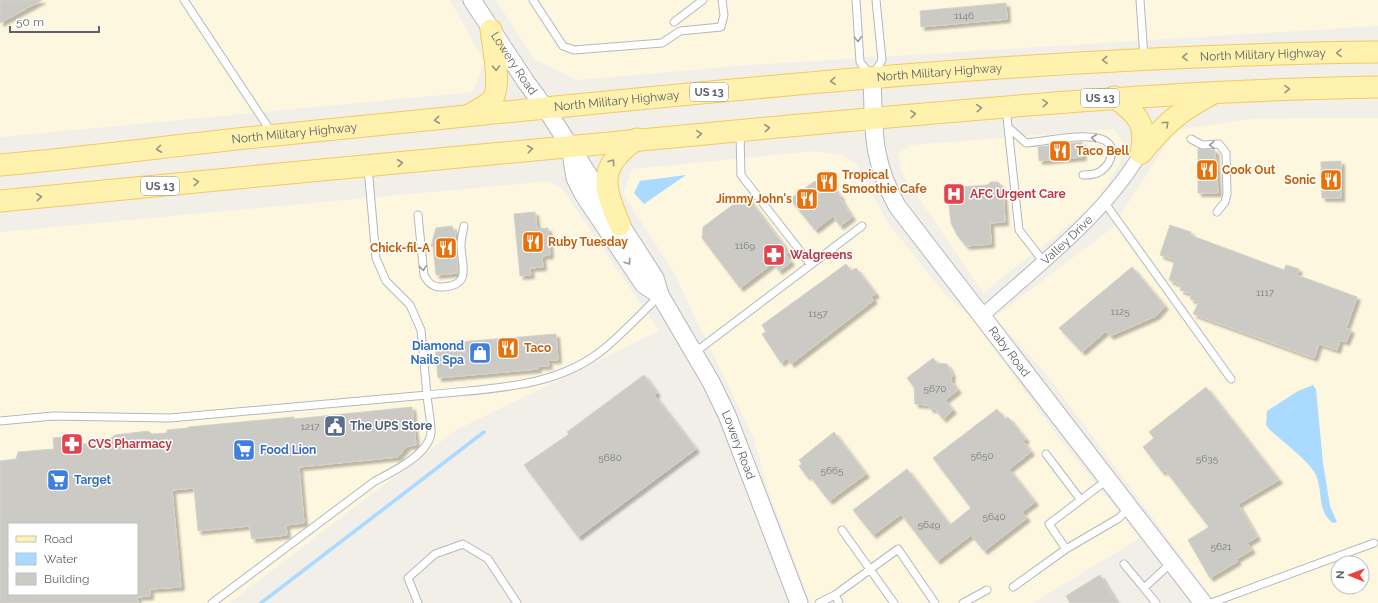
<svg xmlns="http://www.w3.org/2000/svg" width="1378" height="603" viewBox="0 0 1378 603" font-family="Raleway,sans-serif">
  <defs>
    <filter id="shadow"><feDropShadow dx="3.5" dy="3.5" stdDeviation="1" flood-color="#0004"/></filter>
  </defs>
  <rect width="100%" height="100%" fill="#f1efe8"/>
  <path fill="#fef7e0" fill-rule="evenodd" d="M0,0H450L485,63L473,92L0,137Z
    M496,0H1378V26L748,65L578,80L535,60Z
    M1378,118V603H1216L1044,371L994,317L1111,229L1176,130L1251,119ZM1338,563H1362V587H1338Z
    M1114,129L1125,145L1120,163L1094,205L983,293L902,173L897,154L911,145Z
    M816,151L843,155L857,165L886,220L946,296L970,316L1058,437L1140,538L1033,603H811L806,593L766,483L754,439L672,269L623,194L632,169Z
    M550,181L563,190L659,331L456,430L229,603H0V232ZM9,524H137V594H9Z"/>
  <path fill="#aadaff" d="M686,175L644,204L634,193L640,181Z
    M1313,385L1316,389L1323,463L1330,506L1337,522L1333,523C1317,512 1323,491 1316,475C1308,460 1283,442 1270,430L1266,425L1267,411L1298,391Z"/>
  <g fill="none" stroke-linecap="round" stroke-linejoin="round">
    <path stroke="#aadaff" stroke-width="3.5" d="M261,603L484,432"/>
  </g>
  <path fill="#cccac5" stroke="#d6d1c6" fill-rule="evenodd" filter="url(#shadow)" d="M0,0H42L0,23Z
    M1006,3L1007,19L921,27L920,11Z
    M1082,142L1083,157L1039,161L1038,147Z
    M1198,149L1215,150L1218,193H1198Z
    M1341,161V198H1322L1321,162Z
    M827,179L841,197L840,198L852,217L840,226L833,216L815,230L790,199L815,181L819,186Z
    M991,182H998L1003,188L1005,222L990,223L991,244L966,246L957,235L951,223L947,188L987,185Z
    M746,195L789,252L786,255L791,262L779,271L773,263L740,288L702,238L703,227Z
    M535,212L537,229L548,228L550,255L542,256L543,267L530,268L531,275L520,276L514,214Z
    M1170,225L1191,232L1190,235L1284,270L1286,265L1299,269L1297,275L1357,297L1346,328L1351,330L1346,342L1340,340L1337,350L1319,344L1314,358L1193,314L1199,302L1190,299L1192,294L1180,290L1182,285L1169,280L1175,260L1160,255Z
    M452,226L455,233L458,273L436,275L433,246H431L436,228Z
    M846,264L851,271L856,268L876,294L871,297L874,300L791,364L787,358L781,363L762,334L766,332L762,325Z
    M1132,267L1165,306L1156,316L1110,336L1106,331L1082,352L1059,328Z
    M556,334L558,360H548L549,366H538V369L438,378L435,344Z
    M933,358L937,363L947,364L952,374L951,381L958,390L945,400L953,410L943,419L934,408L931,410L928,405L915,404L914,387L907,378Z
    M644,375L657,393L654,395L696,449L578,537L524,465L569,434L567,432Z
    M1206,387L1279,480L1238,504L1257,537L1247,543L1252,550L1236,559L1238,561L1210,578L1188,540L1209,527L1165,470L1162,472L1143,447L1154,438L1149,432Z
    M412,407L416,445L407,446L398,457L299,467L304,523L286,525L287,535L252,539L249,526L198,531L194,488L172,490L181,587L150,589V596L137,597L138,603H0V461L16,459L18,452L54,449L53,438L75,436L76,445L94,443L97,439L111,438L115,435L148,431L152,434L167,433V430L188,428V427L294,417V419ZM9,524H137V594H9Z
    M997,409L1005,419L1008,417L1026,439L1023,441L1031,452L1009,469L1035,502L1022,512L1027,518L984,551L971,535L937,561L901,514L873,535L853,510L907,469L950,525L971,508L933,458Z
    M834,432L866,474L829,501L809,475L807,477L799,466L802,464L799,460Z
    M1100,575L1117,603H1070L1066,596Z"/>
  <g fill="none" stroke-linecap="round" stroke-linejoin="round">
    <g stroke="#b5b8bc" stroke-width="9">
      <path id="service" d="M184,0L272,133
        M533,0L563,46L574,50L662,43L680,31L721,27L724,15L722,0
        M856,0L860,62L872,77L882,60L876,0
        M1140,0L1144,58
        M674,22L703,0
        M1006,108L1019,230L1043,261
        M1008,127L1026,143C1048,141 1081,133 1101,139C1118,144 1112,163 1101,171C1096,175 1089,175 1083,175
        M740,132L741,175L811,265
        M1191,139L1202,145L1219,144L1226,153L1227,194L1225,202L1217,212
        M368,167L376,258L386,281L410,305L421,330L427,395C487,388 555,390 605,348C624,332 642,313 660,295
        M1105,203L1231,379
        M418,215L424,275C428,283 433,288 443,287C473,285 461,265 461,245C461,239 463,232 464,226
        M694,353L862,226
        M0,421L53,416L170,418L427,395C428,407 431,420 431,432C430,454 392,472 375,481L212,603
        M1046,454L1080,499
        M842,530L894,603
        M1066,549L1119,518L1129,508
        M1124,564L1144,588L1172,562
        M1013,587L1066,549L1049,524L1107,480
        M1144,588L1156,603
        M835,595L898,549L935,603
        M418,603L408,578L435,554L463,544L488,559L517,603
        M819,603L835,595L839,603
        M963,603L987,590
        M1211,603L1374,543"/>
    </g>
    <g stroke="#b5b8bc" stroke-width="15">
      <g id="minor">
        <path id="s1" d="M982,316C1036,267 1103,217 1141,153"/>
      </g>
    </g>
    <g stroke="#b5b8bc" stroke-width="19">
      <g id="tertiary">
        <path id="s2" d="M472,0L526,82L546,109L655,278L660,295L711,382L727,415L799,603"/>
        <path id="s3" d="M872,77C874,129 871,159 897,206L1203,603"/>
        <path d="M571,153L575,178L583,194L644,285L660,295"/>
      </g>
    </g>
    <g stroke="#f2c960" stroke-width="23">
      <g id="primary">
        <path d="M1114,97C1137,113 1148,125 1141,153"/>
        <path d="M469,115C476,111 484,107 490,102C503,91 493,46 491,30"/>
        <path d="M1141,153C1164,125 1179,111 1212,94"/>
        <path id="s4" d="M0,165C92,157 184,144 276,135C643,99 1009,56 1378,52"/>
        <path d="M0,201C263,176 526,149 789,126C985,108 1181,90 1378,87"/>
        <path d="M620,225C603,186 597,166 637,139"/>
      </g>
    </g>
    <use href="#service" stroke="#fff" stroke-width="7"/>
    <use href="#minor" stroke="#fff" stroke-width="13"/>
    <use href="#tertiary" stroke="#fff" stroke-width="17"/>
    <use href="#primary" stroke="#fff2af" stroke-width="21"/>
  </g>
  <defs><path id="oneway-chevron" d="M-2-3.5L2.5 0L-2 3.5" fill="none" stroke-width="1.6" stroke-linecap="round" stroke-linejoin="round"/></defs>
  <g stroke="#979a9d">
    <use href="#oneway-chevron" transform="translate(858 39) rotate(86)"/>
    <use href="#oneway-chevron" transform="translate(1094 138) rotate(-174)"/>
    <use href="#oneway-chevron" transform="translate(1212 145) rotate(177)"/>
    <use href="#oneway-chevron" transform="translate(628 262) rotate(56)"/>
    <use href="#oneway-chevron" transform="translate(423 268) rotate(84)"/>
  </g>
  <g stroke="#979581">
    <use href="#oneway-chevron" transform="translate(1339 53) rotate(179)"/>
    <use href="#oneway-chevron" transform="translate(1185 57) rotate(178)"/>
    <use href="#oneway-chevron" transform="translate(1105 60) rotate(177)"/>
    <use href="#oneway-chevron" transform="translate(496 68) rotate(88)"/>
    <use href="#oneway-chevron" transform="translate(833 81) rotate(175)"/>
    <use href="#oneway-chevron" transform="translate(1287 89) rotate(-2)"/>
    <use href="#oneway-chevron" transform="translate(1045 103) rotate(-4)"/>
    <use href="#oneway-chevron" transform="translate(979 108) rotate(-5)"/>
    <use href="#oneway-chevron" transform="translate(913 114) rotate(-5)"/>
    <use href="#oneway-chevron" transform="translate(437 120) rotate(174)"/>
    <use href="#oneway-chevron" transform="translate(1166 124) rotate(-43)"/>
    <use href="#oneway-chevron" transform="translate(767 128) rotate(-5)"/>
    <use href="#oneway-chevron" transform="translate(699 134) rotate(-5)"/>
    <use href="#oneway-chevron" transform="translate(159 149) rotate(173)"/>
    <use href="#oneway-chevron" transform="translate(530 149) rotate(-6)"/>
    <use href="#oneway-chevron" transform="translate(612 162) rotate(-54)"/>
    <use href="#oneway-chevron" transform="translate(400 163) rotate(-6)"/>
    <use href="#oneway-chevron" transform="translate(196 182) rotate(-5)"/>
    <use href="#oneway-chevron" transform="translate(39 197) rotate(-5)"/>
  </g>
  <defs>
    <g id="restaurant-square" transform="scale(1.15)"><rect x="-9" y="-9" width="18" height="18" rx="4" fill="#e8710a" stroke="#fff"/><path d="M-5-6h1v4h1v-4h1v4h1v-4h1v5L-1.5 .5V6h-2V.5L-5-1ZM5-6V6H3V1.5H1.5Q1.5-4 5-6Z" fill="#fff"/></g>
    <g id="hospital-square" transform="scale(1.15)"><rect x="-9" y="-9" width="18" height="18" rx="4" fill="#e0444e" stroke="#fff"/><path d="M-5-5h3v3.5h4V-5h3V5h-3V1.5h-4V5h-3Z" fill="#fff"/></g>
    <g id="pharmacy-square" transform="scale(1.15)"><rect x="-9" y="-9" width="18" height="18" rx="4" fill="#e0444e" stroke="#fff"/><path d="M-2-6h4v4h4v4h-4v4h-4v-4h-4v-4h4Z" fill="#fff"/></g>
    <g id="shop-square" transform="scale(1.15)"><rect x="-9" y="-9" width="18" height="18" rx="4" fill="#3f7fe0" stroke="#fff"/><path d="M-5-2.5h2.3a2.7 3.5 0 0 1 5.4 0H5L5.5 6h-11ZM-1.5-2.5h3a1.5 2.3 0 0 0-3 0Z" fill="#fff"/></g>
    <g id="civic-square" transform="scale(1.15)"><rect x="-9" y="-9" width="18" height="18" rx="4" fill="#5c6f8a" stroke="#fff"/><path d="M-.6-6.5H3V-4.5H.6V-3L4-1V1h2V6H-6V1h2V-1L-.6-3ZM-1.2 2.5V6h2.4V2.5Z" fill="#fff"/></g>
    <g id="supermarket-square" transform="scale(1.15)"><rect x="-9" y="-9" width="18" height="18" rx="4" fill="#3f7fe0" stroke="#fff"/><path d="M-6-5.5h2.5l.6 2H6L4.5 2H-2.5L-4.4-4H-6ZM-1.5 3.2a1.3 1.3 0 1 0 .1 0ZM3 3.2a1.3 1.3 0 1 0 .1 0Z" fill="#fff"/></g>
  </defs>
  <g fill-rule="evenodd">
    <use href="#restaurant-square" x="1060" y="151"/>
    <use href="#restaurant-square" x="1207" y="170"/>
    <use href="#restaurant-square" x="1331" y="180"/>
    <use href="#restaurant-square" x="827" y="182"/>
    <use href="#hospital-square" x="954" y="194"/>
    <use href="#restaurant-square" x="807" y="199"/>
    <use href="#restaurant-square" x="533" y="242"/>
    <use href="#restaurant-square" x="446" y="248"/>
    <use href="#pharmacy-square" x="774" y="255"/>
    <use href="#restaurant-square" x="508" y="348"/>
    <use href="#shop-square" x="480" y="353"/>
    <use href="#civic-square" x="335" y="426"/>
    <use href="#pharmacy-square" x="72" y="444"/>
    <use href="#supermarket-square" x="244" y="450"/>
    <use href="#supermarket-square" x="58" y="480"/>
  </g>
  <g text-anchor="middle" dominant-baseline="central" stroke-width="3" stroke-linejoin="round" paint-order="stroke">
    <g font-size="10" fill="#7a7d7f">
      <text x="964" y="15">1146</text>
      <text x="745" y="245">1169</text>
      <text x="1265" y="292">1117</text>
      <text x="1120" y="311">1125</text>
      <text x="818" y="313">1157</text>
      <text x="935" y="388">5670</text>
      <text x="310" y="426">1217</text>
      <text x="982" y="455">5650</text>
      <text x="610" y="457">5680</text>
      <text x="1207" y="458">5635</text>
      <text x="832" y="470">5665</text>
      <text x="994" y="516">5640</text>
      <text x="929" y="524">5649</text>
      <text x="1221" y="546">5621</text>
    </g>
    <g fill="#fff" stroke="#8f9295" stroke-width="1">
      <rect x="690" y="83" width="38" height="18" rx="3"/>
      <rect x="1081" y="89" width="38" height="18" rx="3"/>
      <rect x="141" y="177" width="38" height="18" rx="3"/>
    </g>
    <g font-size="11" font-weight="bold" fill="#5f6368">
      <text x="709" y="92">US 13</text>
      <text x="1100" y="98">US 13</text>
      <text x="160" y="186">US 13</text>
    </g>
    <g font-size="12" fill="#5f6368" stroke="#fff">
      <text stroke="none"><textPath href="#s4" startOffset="1268">North Military Highway</textPath></text>
      <text stroke="none"><textPath href="#s2" startOffset="76">Lowery Road</textPath></text>
      <text stroke="none"><textPath href="#s4" startOffset="944">North Military Highway</textPath></text>
      <text stroke="none"><textPath href="#s4" startOffset="620">North Military Highway</textPath></text>
      <text stroke="none"><textPath href="#s4" startOffset="296">North Military Highway</textPath></text>
      <text stroke="none"><textPath href="#s1" startOffset="114">Valley Drive</textPath></text>
      <text stroke="none"><textPath href="#s3" startOffset="317">Raby Road</textPath></text>
      <text stroke="none"><textPath href="#s2" startOffset="520">Lowery Road</textPath></text>
    </g>
    <g font-size="12" font-weight="bold" fill="#c56008" stroke="#fff" text-anchor="start">
      <text x="1076" y="151">Taco Bell</text>
      <text x="1222" y="170">Cook Out</text>
      <text x="842" y="175">Tropical<tspan x="842" dy="14">Smoothie Cafe</tspan></text>
      <text x="1316" y="180" text-anchor="end">Sonic</text>
      <text x="792" y="199" text-anchor="end">Jimmy John's</text>
      <text x="548" y="242">Ruby Tuesday</text>
      <text x="430" y="248" text-anchor="end">Chick-fil-A</text>
      <text x="524" y="348">Taco</text>
    </g>
    <g font-size="12" font-weight="bold" fill="#be3a42" stroke="#fff" text-anchor="start">
      <text x="970" y="194">AFC Urgent Care</text>
      <text x="790" y="255">Walgreens</text>
      <text x="88" y="444">CVS Pharmacy</text>
    </g>
    <g font-size="12" font-weight="bold" fill="#366cbe" stroke="#fff" text-anchor="start">
      <text x="464" y="346" text-anchor="end">Diamond<tspan x="464" dy="14">Nails Spa</tspan></text>
      <text x="260" y="450">Food Lion</text>
      <text x="74" y="480">Target</text>
    </g>
    <g font-size="12" font-weight="bold" fill="#4e5e75" stroke="#fff" text-anchor="start">
      <text x="350" y="426">The UPS Store</text>
    </g>
  </g>
  <rect x="8" y="523" width="130" height="72" fill="#ffffff" stroke="#bfc1c3"/>
  <rect x="16" y="536" width="20" height="6" fill="#fff2af" stroke="#bfc1c3"/>
  <text x="44" y="543" font-size="12" fill="#5f6368">Road</text>
  <rect x="16" y="553" width="20" height="12" fill="#aadaff" stroke="#bfc1c3"/>
  <text x="44" y="563" font-size="12" fill="#5f6368">Water</text>
  <rect x="16" y="573" width="20" height="12" fill="#cccac5" stroke="#bfc1c3"/>
  <text x="44" y="583" font-size="12" fill="#5f6368">Building</text>
  <g transform="translate(1350 575) rotate(271)"><circle r="19" fill="#ffffff" stroke="#bfc1c3"/>
  <path d="M0-3L7 15L0 10L-7 15Z" fill="#ea4335"/>
  <text y="-6" font-size="11" font-weight="bold" text-anchor="middle" fill="#5f6368">N</text>
  </g>
  <path d="M10 26v6h89v-6" fill="none" stroke="#5f6368" stroke-width="2"/>
  <text x="16" y="26" font-size="12" fill="#5f6368" stroke="#ffffff" stroke-width="3" paint-order="stroke">50 m</text>
</svg>
